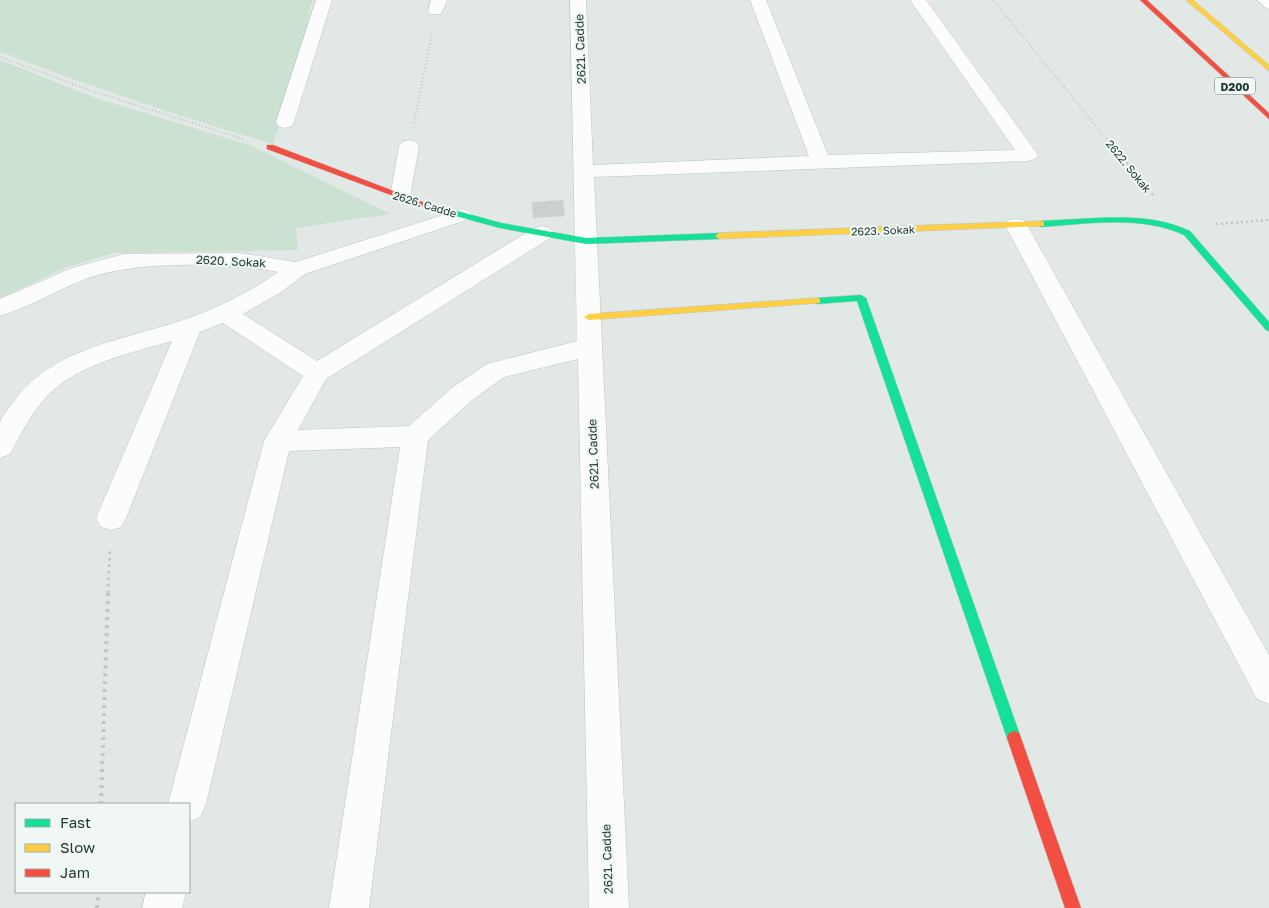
<svg xmlns="http://www.w3.org/2000/svg" width="1269" height="908" viewBox="0 0 1269 908" font-family="'Golos Text',sans-serif">
  <rect width="100%" height="100%" fill="#e2e8e5"/>
  <path fill="#cbe1d2" d="M0,0H313L310,7L302,53L273,144C181,117 90,86 0,52Z
    M0,60L93,97L252,146L390,214L296,228L298,250L114,253L67,267L0,298Z"/>
  <path fill="#cbd1ce" d="M563,200L565,216L533,218L532,202Z"/>
  <g fill="none" stroke-linecap="round" stroke-linejoin="round">
    <g stroke="#bfc5c2" stroke-width="1">
      <path id="lane" d="M1257,0H1269V9L1265,7Z"/>
    </g>
    <g stroke="#bfc5c2" stroke-width="1">
      <path id="street" d="M316,0H332L294,122L292,126L285,128L278,126L276,122Z
        M431,0H447L441,14H431L428,11Z
        M570,0H586L593,165L809,156L750,0H766L828,155L1015,150L910,0H926L1038,155L1035,159L1028,161L594,177L629,908H589L578,359L504,377L471,401L428,440L369,908H329L400,447L289,451L206,804L200,817L189,822V804H168L264,441L303,376L223,323L200,332L126,518L121,527L111,530L101,527L96,518L172,341C130,353 78,364 47,396C31,413 21,434 10,454L0,458C0,447 0,434 0,423C1,417 8,409 12,404C53,344 135,339 197,315C226,304 253,290 278,272C228,262 136,261 88,278C58,289 31,307 0,316V299L72,268L124,254L239,253L296,262L462,209L469,211L472,215L469,219L305,274L281,292L243,314L317,361L534,228L542,226L550,228L553,233L550,238L326,379L298,430L409,426L453,387L487,364L577,341Z
        M409,140L416,142L419,146L410,197L407,201L400,203L393,201L390,197L399,146L402,142Z
        M1016,219L1024,220L1027,225L1269,655V704L1257,699L1005,225L1008,220Z
        M146,892H186L182,908H142Z"/>
    </g>
    <g stroke="#bec6c3" stroke-width="1">
      <path id="fast" d="M429,203L501,223L586,238L719,233L723,236L719,239L586,244L500,228L426,208L425,206Z
        M1096,218C1129,217 1160,217 1190,231L1269,322V331L1266,330L1184,235C1140,215 1088,224 1041,227L1037,224L1041,221Z
        M861,295L866,298L1021,738L1019,743L1014,745L1009,743L1007,738L857,301L817,304L812,301L817,298Z"/>
    </g>
    <g stroke="#bec6c3" stroke-width="1">
      <path id="slow" d="M1186,0H1193L1269,65V71Z
        M1041,221L1044,222V226L719,239L715,236L719,233Z
        M817,298L820,299V303L589,320L584,317L589,314Z"/>
    </g>
    <g stroke="#bec6c3" stroke-width="1">
      <path id="jam" d="M1140,0H1147L1269,113V119Z
        M267,145H273L433,206L429,209L426,208L267,149Z
        M1014,731L1019,733L1021,738L1081,908H1065L1007,738L1009,733Z"/>
    </g>
    <path stroke="#bfc8c6" stroke-width="2" stroke-dasharray="1 2.5" stroke-linecap="butt" d="M993,0L1118,153
      M0,57L92,91L243,139
      M414,123L432,34"/>
    <path stroke="#bfc8c6" stroke-width="2.5" stroke-dasharray="2 3" stroke-linecap="butt" d="M1117,151L1153,195
      M1216,224L1269,220"/>
    <path stroke="#bfc8c6" stroke-width="3" stroke-dasharray="2.5 4" stroke-linecap="butt" d="M108,593L110,548"/>
    <path stroke="#bfc8c6" stroke-width="4" stroke-dasharray="3 5" stroke-linecap="butt" d="M101,804L108,592
      M97,908L98,892"/>
    <use href="#lane" fill="#fbfcfb" fill-rule="evenodd"/>
    <use href="#street" fill="#fbfcfb" fill-rule="evenodd"/>
    <use href="#fast" fill="#16e098" fill-rule="evenodd"/>
    <use href="#slow" fill="#ffcf43" fill-rule="evenodd"/>
    <use href="#jam" fill="#f24e42" fill-rule="evenodd"/>
  </g>
  <g text-anchor="middle" dominant-baseline="central" stroke-width="4" stroke-linejoin="round" paint-order="stroke">
    <rect fill="#f0f7f4" stroke="#5e736e" stroke-width="1" x="1215" y="77.5" width="40" height="17" rx="4"/>
    <g font-size="11" font-weight="bold" fill="#203b34">
      <text x="1235" y="86">D200</text>
    </g>
    <g font-size="11" fill="#203b34" stroke="#f0f7f4">
      <text transform="translate(1129 166) rotate(51)">2622. Sokak</text>
      <text transform="translate(425 204) rotate(17)">2626. Cadde</text>
      <text transform="translate(883 230) rotate(-2)">2623. Sokak</text>
    </g>
    <g font-size="12" fill="#203b34" stroke="#f0f7f4">
      <text transform="translate(580 49) rotate(-92)">2621. Cadde</text>
      <text transform="translate(231 261) rotate(3)">2620. Sokak</text>
      <text transform="translate(593 454) rotate(-92)">2621. Cadde</text>
      <text transform="translate(607 859) rotate(-92)">2621. Cadde</text>
    </g>
  </g>
  <rect x="15" y="803" width="175" height="90" fill="#f0f7f4" stroke="#9daca7"/>
  <rect x="25" y="819" width="25" height="8" fill="#16e098" stroke="#9daca7"/>
  <text x="60" y="828" font-size="15" fill="#203b34">Fast</text>
  <rect x="25" y="844" width="25" height="8" fill="#ffcf43" stroke="#9daca7"/>
  <text x="60" y="853" font-size="15" fill="#203b34">Slow</text>
  <rect x="25" y="869" width="25" height="8" fill="#f24e42" stroke="#9daca7"/>
  <text x="60" y="878" font-size="15" fill="#203b34">Jam</text>
</svg>
